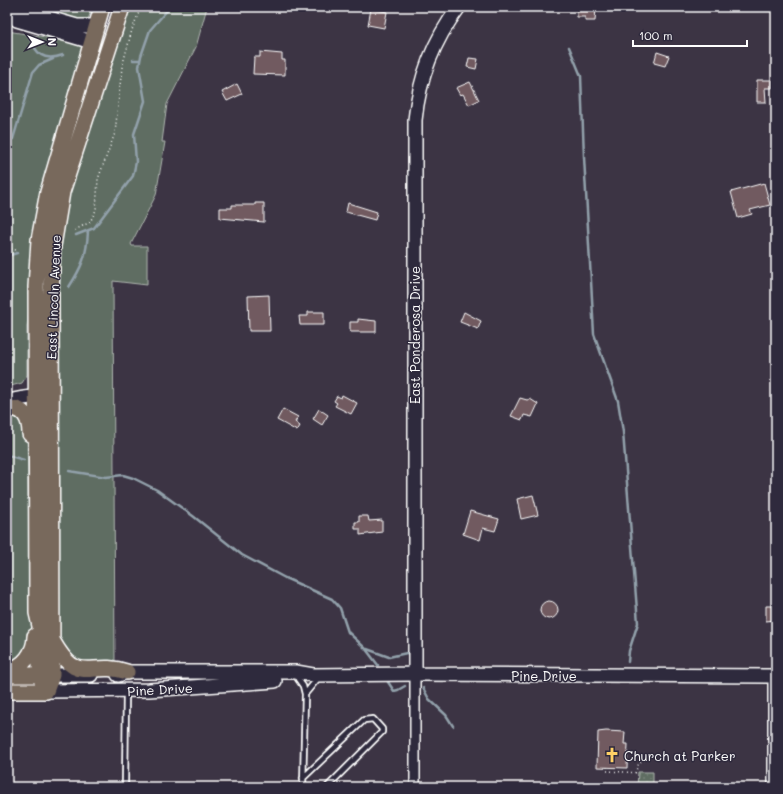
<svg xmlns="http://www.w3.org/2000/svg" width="783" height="794" viewBox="0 0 783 794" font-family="Mali,sans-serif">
  <defs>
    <pattern id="park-dots" width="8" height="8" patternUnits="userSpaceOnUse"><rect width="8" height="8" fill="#5f6d62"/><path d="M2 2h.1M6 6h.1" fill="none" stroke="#77837a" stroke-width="1.8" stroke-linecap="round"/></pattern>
  </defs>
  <rect width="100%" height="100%" fill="#3c3444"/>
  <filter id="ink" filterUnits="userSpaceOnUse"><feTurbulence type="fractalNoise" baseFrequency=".025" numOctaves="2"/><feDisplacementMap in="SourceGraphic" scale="8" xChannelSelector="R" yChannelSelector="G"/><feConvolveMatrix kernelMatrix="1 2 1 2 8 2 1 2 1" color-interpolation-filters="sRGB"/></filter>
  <g filter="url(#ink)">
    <path fill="#5f6d62" stroke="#afb6b0" d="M25,7H93L88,19L84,22Z
      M128,7H207L196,47L167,104L162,142H165L156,195L131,244L132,246H147V285L113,281L115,668L80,666L58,642L56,277L63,211Z
      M7,31L77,42L83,49L31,282L27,327V375L22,383L7,387Z
      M7,412H15L27,427L28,498L32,552V634L29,650L7,667Z"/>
    <path fill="url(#park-dots)" stroke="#afb6b0" d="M638,772H653V787H637Z"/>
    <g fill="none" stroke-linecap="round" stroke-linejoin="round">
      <path stroke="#92a1ab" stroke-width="2.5" d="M29,36C36,54 43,62 63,55
        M569,47L581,76L584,157L594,334L618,401L623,432L638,623L629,651L628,662
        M133,60H140
        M13,139L33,72L39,65L53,59
        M76,235L94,228L133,176L136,162L134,134L145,101L139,67L141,56L150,30L170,7
        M7,256L17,253
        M69,287C82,267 87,255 88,231
        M7,455L24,460
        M69,471L106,477L123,475L133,478L157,490L193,516L242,555L285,578L332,599L340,608L348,632L365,648L378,665
        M367,649L389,657L411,652
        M386,679L394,691L398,690L405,686
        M423,688L429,699L446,715L453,726
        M7,710L8,701"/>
    </g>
    <path fill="#715a60" stroke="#fff" d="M577,7H596L595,21H585V17H577Z
      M371,9L387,12L384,28L368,25Z
      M260,52L282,54V60H285V75L253,74L254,57H260Z
      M657,52L669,56L665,66L654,63Z
      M469,58L478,59L476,69L467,67Z
      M757,80H772V88H765L766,102H757Z
      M470,82L479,100L469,105L463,94L460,95L456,88Z
      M237,84L242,94L227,101L222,92Z
      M764,183L770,205L750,210L752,214L738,218L731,192Z
      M255,203H264V222L220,218V208H232V205H255Z
      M348,203L377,212L375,220L346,212Z
      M269,295L270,331H249L248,296Z
      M308,312H324V325H300L299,316H308Z
      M464,312L481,321L478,329L460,322Z
      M358,319L376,321V332H350V322H358Z
      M342,395L357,403L351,414L335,406L337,403L334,401L337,396L341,398Z
      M520,398L527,400L530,399L538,404L532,417L524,415L522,420L511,416Z
      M283,409L298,417L295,422L300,426L297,431L277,420Z
      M319,409L328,415L322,425L313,419Z
      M533,495L538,515L521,519L517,499Z
      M470,511L499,519L495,531L483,528L480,540L463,534Z
      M359,516H368L369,521L382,520V532L360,535V529H355V522H359Z
      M540 610a9 9 0 1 1 18 0a9 9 0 1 1-18 0Z
      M766,606H775V620L766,621Z
      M606,731L625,732L624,744H628L627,768L597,767L598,732Z"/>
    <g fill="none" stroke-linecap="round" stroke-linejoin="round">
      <g stroke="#fff" stroke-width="8">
        <path id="lane" d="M298,679L303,686L305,694L319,677
          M303,778L364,720L373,719L382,729V732L327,787
          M125,787L126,692
          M303,787L305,694"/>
      </g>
      <g stroke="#fff" stroke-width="12">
        <path id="street" d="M415,787V674
          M773,787V676"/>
      </g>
      <g stroke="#fff" stroke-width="16">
        <path id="secondary" d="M7,12L21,10L77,26H96
          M9,13L17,20L92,42
          M7,402C20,397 33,398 46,394
          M415,674V120C419,79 434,40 459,7
          M52,675H91
          M118,675L127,672H296L313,675L415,674L776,676
          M46,691L149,690L275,681"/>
      </g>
      <g stroke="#fff" stroke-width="18">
        <path id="primary" d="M7,409C24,406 30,419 30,434
          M52,640C79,689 89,659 127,672
          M7,670C24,668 35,652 35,636
          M7,675H51
          M7,691H46
          M46,691L52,675L51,294L53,246L62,192L122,7
          M46,691L40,675V626L37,613L36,287L39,240L48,192L102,7"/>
      </g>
      <path stroke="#fff" stroke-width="1.5" stroke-dasharray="1 3" stroke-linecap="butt" d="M75,230L90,222L96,210L98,179L115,133L122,67L132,30L141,7
        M7,248L16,250
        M607,767V771L638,773
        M635,773L639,763L644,761"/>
      <use href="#lane" stroke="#2f2a3d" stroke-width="4.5"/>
      <use href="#street" stroke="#2f2a3d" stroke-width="9"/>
      <use href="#secondary" stroke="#2f2a3d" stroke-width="13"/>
      <use href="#primary" stroke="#78695c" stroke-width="15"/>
    </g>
  </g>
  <defs>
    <g id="church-bare" transform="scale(1.2)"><path d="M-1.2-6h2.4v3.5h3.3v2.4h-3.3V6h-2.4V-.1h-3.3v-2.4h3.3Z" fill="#ffd166" stroke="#2f2a3d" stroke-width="2.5" paint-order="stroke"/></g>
  </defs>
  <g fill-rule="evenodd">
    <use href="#church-bare" x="612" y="755"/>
  </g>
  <g text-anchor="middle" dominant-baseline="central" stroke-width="3" stroke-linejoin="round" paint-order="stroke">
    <g font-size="13" fill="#fff" stroke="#2f2a3d">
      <text transform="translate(53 297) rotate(-88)">East Lincoln Avenue</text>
      <text transform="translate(414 335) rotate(-90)">East Ponderosa Drive</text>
      <text x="544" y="675">Pine Drive</text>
      <text transform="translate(160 689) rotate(-3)">Pine Drive</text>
    </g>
    <g font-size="13" fill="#fff" stroke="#2f2a3d" text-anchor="start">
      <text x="624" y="755">Church at Parker</text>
    </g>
  </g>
  <rect width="783" height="794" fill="none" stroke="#2f2a3d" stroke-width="24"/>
  <rect x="12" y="12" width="759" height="770" fill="none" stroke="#fff" stroke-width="1.5" filter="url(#ink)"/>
  <g transform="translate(42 42) rotate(90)" stroke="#2f2a3d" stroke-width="3" paint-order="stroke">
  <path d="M0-3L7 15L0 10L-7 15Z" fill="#ffffff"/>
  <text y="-6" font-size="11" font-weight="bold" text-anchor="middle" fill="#ffffff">N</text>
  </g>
  <path d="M633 40v6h114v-6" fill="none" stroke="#ffffff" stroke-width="2"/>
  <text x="639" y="40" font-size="12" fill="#ffffff" stroke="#2f2a3d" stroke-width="3" paint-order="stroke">100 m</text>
</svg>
